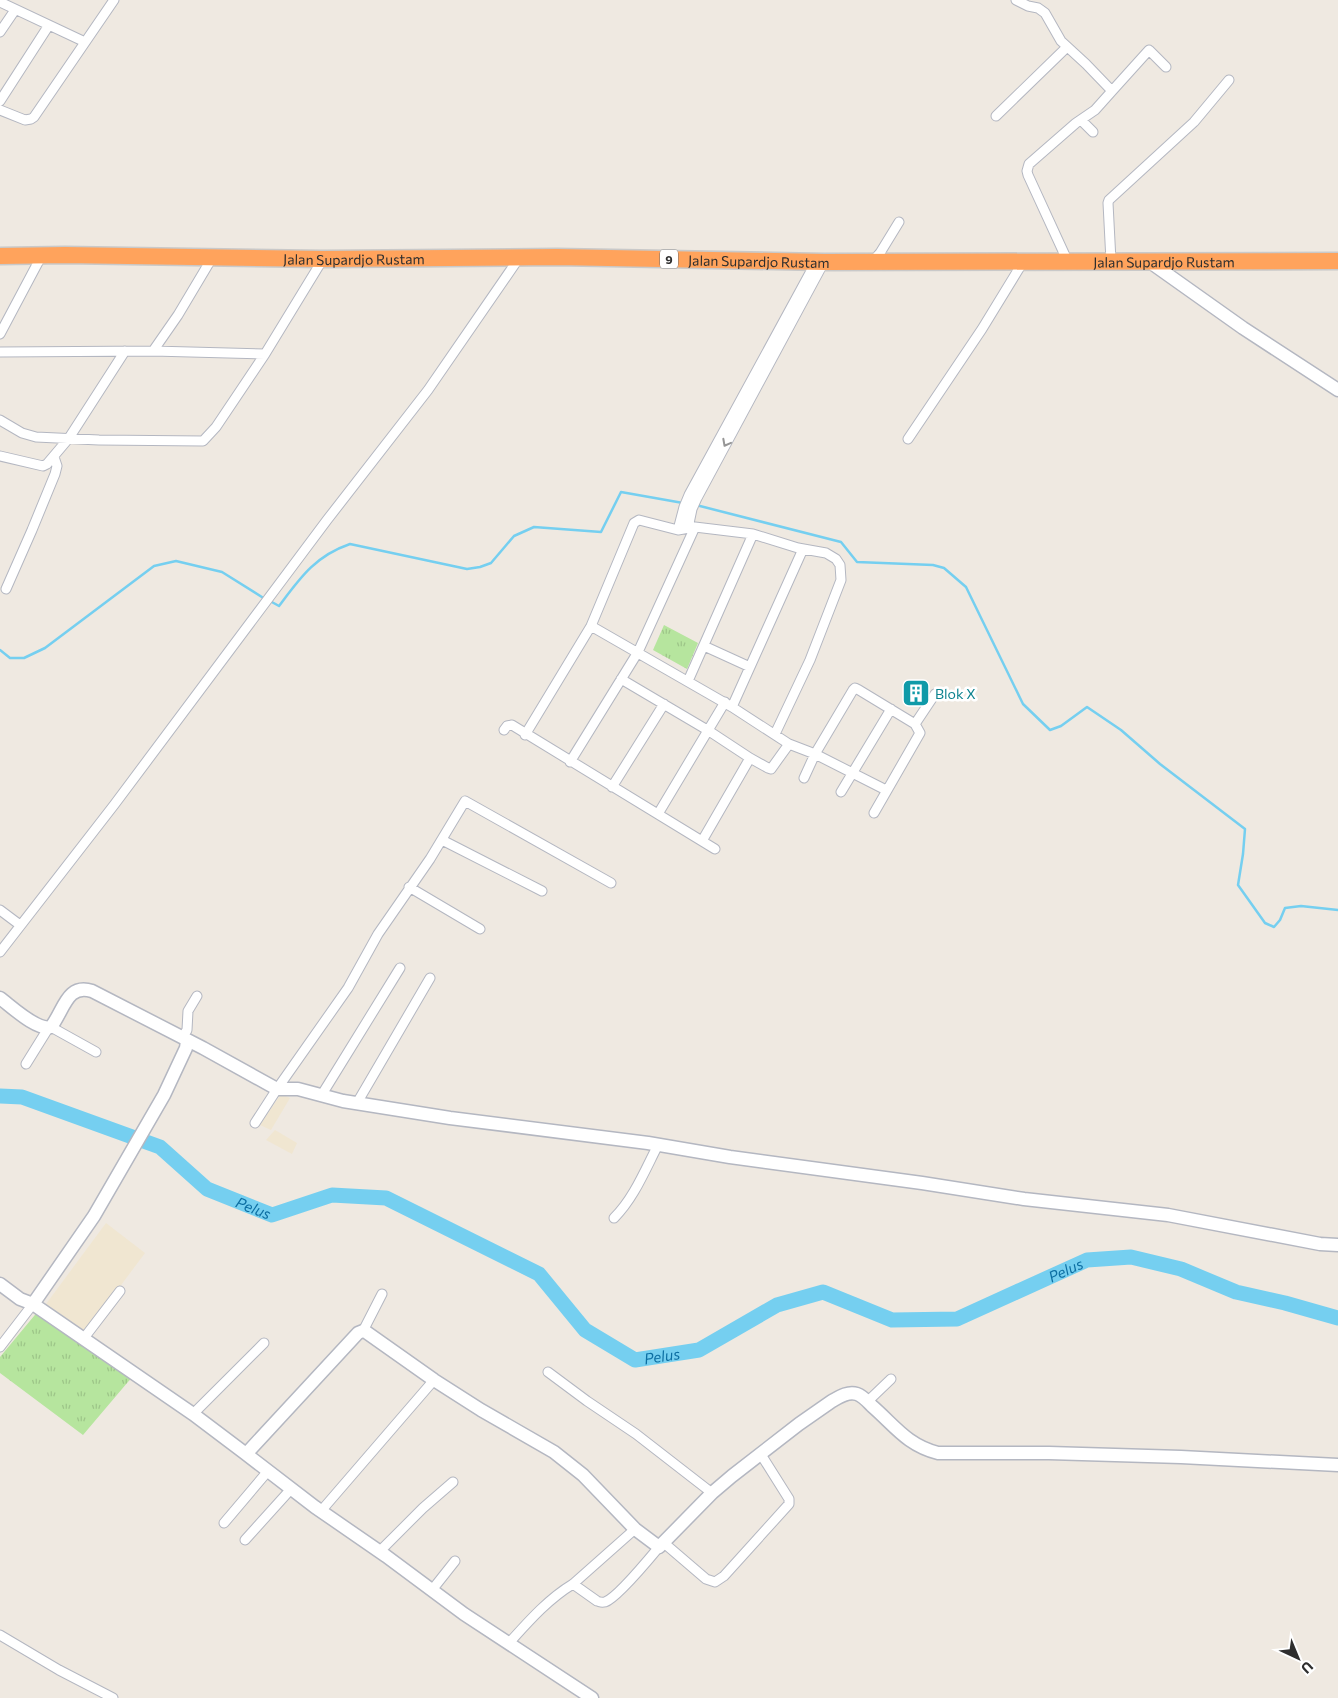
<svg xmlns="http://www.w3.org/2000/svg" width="1338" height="1698" viewBox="0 0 1338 1698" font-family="Commissioner,sans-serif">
  <defs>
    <pattern id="park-tufts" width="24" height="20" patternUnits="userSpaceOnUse" patternTransform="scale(1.25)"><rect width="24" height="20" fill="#b6e59e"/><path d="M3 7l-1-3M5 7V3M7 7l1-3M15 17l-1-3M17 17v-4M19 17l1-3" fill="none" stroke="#9dc588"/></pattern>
  </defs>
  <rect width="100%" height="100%" fill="#efe9e1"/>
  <path fill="#f0e6d1" d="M281,1094L290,1098L271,1130L260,1125Z
    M275,1130L297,1143L292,1154L266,1140Z
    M106,1223L145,1253L86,1332L46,1304Z"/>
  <path fill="url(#park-tufts)" d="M664,625L698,643L687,669L653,650Z
    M39,1310L133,1376L83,1435L0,1373V1357Z"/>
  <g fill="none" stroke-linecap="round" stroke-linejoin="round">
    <path stroke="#75cff0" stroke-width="2.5" d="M696,505L841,542L857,562L933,565L944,568L966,587L1023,704L1050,730L1061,726L1087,707L1121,730L1160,764L1245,829L1243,854L1238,885L1265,923L1274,927L1280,920L1285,908L1301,906L1338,910
      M270,601L279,606C300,578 315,556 350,544L467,569L480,567L491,563L514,536L534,527L601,532L621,492L683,503
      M0,650L10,658H24L45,648L154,566L176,561L222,572L265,599"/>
    <path stroke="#75cff0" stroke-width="15" id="s1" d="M0,1096L22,1097L160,1147L207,1189L272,1215L332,1195L386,1198L539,1274L585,1330L635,1360L699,1350L777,1305L823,1292L892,1320L957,1319L1087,1260L1131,1257L1181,1269L1236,1292L1285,1303L1338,1318"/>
    <g stroke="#b4b7c1" stroke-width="11">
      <path id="street" d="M1016,0L1028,6L1038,8L1045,13L1061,41L1086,64L1112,91L1095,110L1076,123L1029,164L1027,171L1028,175L1068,262
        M0,2L85,42
        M0,32L15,10
        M1112,91L1149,50L1166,67
        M0,101L49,25
        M0,110L25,120L31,119L34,117L114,0
        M996,116L1067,47
        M1081,120L1093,132
        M1111,261L1108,203L1109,200L1194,122L1229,80
        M872,262L880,253L899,222
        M0,334L42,255
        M153,351L265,354L323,259
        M0,352L153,351L178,315L212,258
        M0,420L22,433L36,437L99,440L203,441L216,427L265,354
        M908,439L982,329L1023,262
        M0,456L43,466L47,464L69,438L125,351
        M688,528L692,509L697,498L824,262
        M678,530L684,507L689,495L816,262
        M6,589L32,530L55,474L57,466L54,457
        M591,626L732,707L789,744L771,769L768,768L750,758L702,841
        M704,646L750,667
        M621,679L709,731L750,758
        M688,681L753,534
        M732,707L803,549
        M915,724L935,694
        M504,730L507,726L512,725L715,849
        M525,735L591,626L634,523L639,520L678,530L695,527L753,534L798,548L826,553L836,559L840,565L841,580L810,660L775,734
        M789,744L815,754L886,790
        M570,762L638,652L695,527
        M804,778L815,754L853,690L855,688L859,690L915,724L920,733L874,813
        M612,787L664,704
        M841,792L891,709
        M658,814L725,702
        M442,840L542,891
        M409,887L480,929
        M0,910L20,925
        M0,952L114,805L327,520L428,390L519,258
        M51,1027L96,1052
        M182,1038L187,1030L188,1011L197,996
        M26,1064L49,1027
        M321,1096L400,968
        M357,1103L430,978
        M255,1123L277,1089L348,988L378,934L430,859L465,801L611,883
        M614,1218C634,1198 645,1170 658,1145
        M363,1331L382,1294
        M84,1338L120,1291
        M0,1347L33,1304
        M548,1372L587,1401L636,1434L712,1493
        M867,1402L891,1379
        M193,1414L264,1343
        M321,1511L434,1380
        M224,1523L268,1471
        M245,1540L291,1489
        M664,1543L706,1579L715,1582L724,1576L789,1504V1499L760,1453
        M380,1551L423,1508L453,1482
        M573,1584L597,1601C601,1602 601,1603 605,1602C617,1598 649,1559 659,1547
        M432,1590L455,1561
        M0,1635L59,1670L113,1698
        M509,1643C528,1622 548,1599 573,1584L635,1529"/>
    </g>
    <g stroke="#b4b7c1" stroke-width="15">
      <path id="secondary" d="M1150,262L1243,328L1338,390
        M0,998C12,1007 37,1031 51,1027C64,1010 67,983 92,991L203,1048L277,1089H298L343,1101L450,1118L648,1143L730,1157L922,1183L1024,1199L1168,1215L1320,1244L1338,1245
        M0,1284L20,1299L33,1304L94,1216L164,1095L186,1048L187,1041
        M33,1304L193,1414L246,1454L358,1333L363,1331L366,1332L434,1380L481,1410L554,1452L583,1475L635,1529L659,1547L712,1493L732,1476L799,1424L832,1401C839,1397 848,1391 857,1394C863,1396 868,1402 872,1406C895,1426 907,1445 938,1453H1049L1181,1457L1338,1465
        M246,1454L315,1507L386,1556L464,1614L592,1698"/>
    </g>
    <g stroke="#c9c9c9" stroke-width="19">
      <g id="highway">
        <path id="s2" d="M0,256L65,255L323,259L557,257L824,262L1338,261"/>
      </g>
    </g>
    <use href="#street" stroke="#fff" stroke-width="9"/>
    <use href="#secondary" stroke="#fff" stroke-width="12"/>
    <use href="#highway" stroke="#ffa35c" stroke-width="16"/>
  </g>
  <defs><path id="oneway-chevron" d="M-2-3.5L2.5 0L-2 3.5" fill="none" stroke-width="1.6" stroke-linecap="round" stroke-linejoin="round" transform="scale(1.25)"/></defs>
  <use stroke="#969696" href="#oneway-chevron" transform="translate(726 443) rotate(118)"/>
  <defs>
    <g id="building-square" transform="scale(1.4375)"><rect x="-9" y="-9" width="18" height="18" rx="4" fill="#0f9aa8" stroke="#fff"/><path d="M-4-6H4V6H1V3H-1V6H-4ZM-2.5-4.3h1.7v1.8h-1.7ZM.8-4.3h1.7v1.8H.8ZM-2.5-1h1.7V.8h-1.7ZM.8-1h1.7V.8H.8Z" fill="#fff"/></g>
  </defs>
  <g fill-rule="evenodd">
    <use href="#building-square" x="916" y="693"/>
  </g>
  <g text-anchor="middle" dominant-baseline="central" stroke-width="5" stroke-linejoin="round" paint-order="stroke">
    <rect fill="#fff" stroke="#6d6d6d" stroke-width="1" x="660" y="249.5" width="18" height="19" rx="4"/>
    <g font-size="12" font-weight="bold" fill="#2e2e2e">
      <text x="669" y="259">9</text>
    </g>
    <g font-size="14" fill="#2e2e2e" stroke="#fff">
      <text stroke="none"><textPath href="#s2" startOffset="354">Jalan Supardjo Rustam</textPath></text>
      <text stroke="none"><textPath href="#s2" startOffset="759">Jalan Supardjo Rustam</textPath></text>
      <text stroke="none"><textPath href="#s2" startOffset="1164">Jalan Supardjo Rustam</textPath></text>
    </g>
    <g font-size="14" fill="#0d838f" stroke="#fff" text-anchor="start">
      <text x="935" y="693">Blok X</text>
    </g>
    <g font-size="15" font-style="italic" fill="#0d6fa3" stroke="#fff">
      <text stroke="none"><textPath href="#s1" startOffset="282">Pelus</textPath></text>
      <text stroke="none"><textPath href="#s1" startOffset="1182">Pelus</textPath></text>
      <text stroke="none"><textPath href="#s1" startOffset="748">Pelus</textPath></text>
    </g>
  </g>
  <g transform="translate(1298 1658) rotate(136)" stroke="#ffffff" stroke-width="4" paint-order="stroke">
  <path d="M0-4L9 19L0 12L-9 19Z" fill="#2e2e2e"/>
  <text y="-8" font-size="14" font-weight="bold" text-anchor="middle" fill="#2e2e2e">U</text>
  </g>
</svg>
